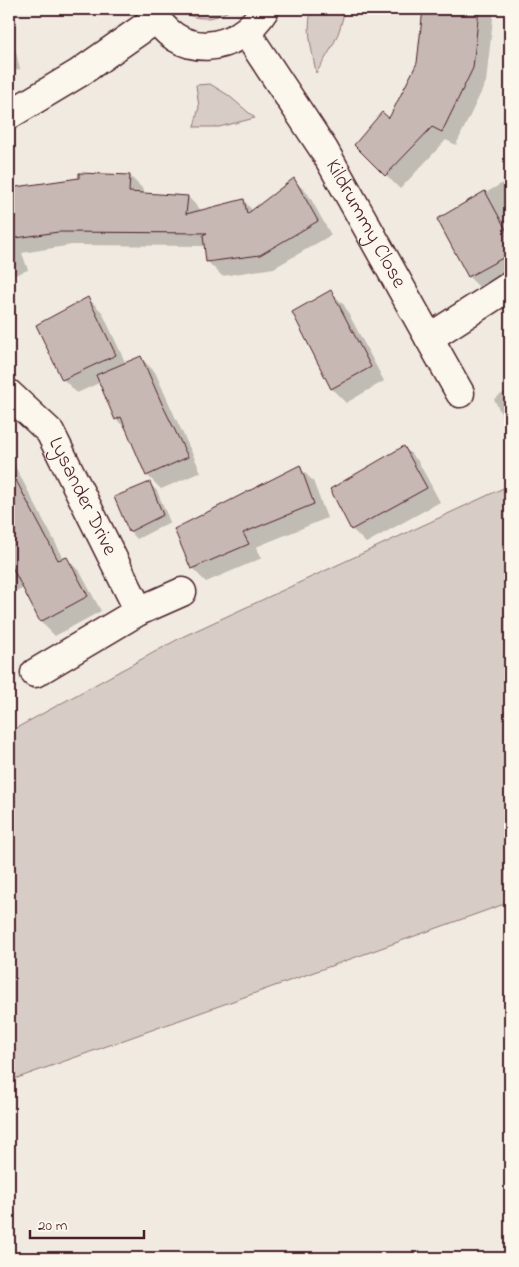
<svg xmlns="http://www.w3.org/2000/svg" width="519" height="1267" viewBox="0 0 519 1267" font-family="'Indie Flower',sans-serif">
  <rect width="100%" height="100%" fill="#f0eae0"/>
  <filter id="ink" filterUnits="userSpaceOnUse"><feTurbulence type="fractalNoise" baseFrequency=".02" numOctaves="2"/><feDisplacementMap in="SourceGraphic" scale="10" xChannelSelector="R" yChannelSelector="G"/><feConvolveMatrix kernelMatrix="1 2 1 2 8 2 1 2 1" color-interpolation-filters="sRGB"/></filter>
  <g filter="url(#ink)">
    <path fill="#d8ccc6" stroke="#917678" d="M177,9H231C215,21 194,21 177,9Z
      M312,9H344C342,33 329,53 316,73C313,54 305,28 312,9Z
      M210,84L228,95L255,118L219,127H194L199,107L196,85Z
      M510,485V902L9,1081V732L182,637Z"/>
    <path fill="#0003" d="M425,9H494L486,82L456,145L446,140L400,189L355,144L389,120L418,64Z
      M9,23L20,69L9,72Z
      M130,176L144,190L143,194L188,197L202,211L243,200L253,211L294,180L308,194L331,235L274,268L222,276L208,262L205,246L72,245L22,253L28,270L9,277V204Z
      M510,179V275L483,291L469,277L438,220Z
      M330,291L344,305L384,381L346,403L332,389Z
      M88,298L102,312L126,364L141,358L155,372L176,419L201,472L161,489L147,475L128,431L116,419L101,382L77,393L63,379Z
      M510,389V432L494,399Z
      M404,447L418,461L440,502L366,543L352,529Z
      M9,455L64,559L66,558L80,572L101,611L55,636L41,622L24,588L18,591L9,582Z
      M299,467L313,481L327,518L256,547L262,558L206,582L192,568Z
      M150,484L157,491L170,522L137,539L130,531Z"/>
    <path fill="#c8b8b3" stroke="#4a1f2b" d="M423,9H479L473,68L442,132L432,127L385,176L354,145L382,112L389,118L417,63Z
      M79,173L130,175L129,192L188,196L186,214L244,199L247,214L294,178L318,221L260,255L206,262L203,235L207,233L58,232L9,239V188L79,178Z
      M485,191L510,237V254L468,277L437,219Z
      M331,290L371,367L331,389L292,312Z
      M88,297L116,355L62,380L36,325Z
      M141,356L162,404L188,457L146,476L121,417L115,420L96,375Z
      M404,446L427,488L351,530L330,489Z
      M300,465L314,504L243,533L249,544L191,569L174,529Z
      M9,467L58,560L67,557L88,596L40,622L9,561Z
      M150,482L163,515L129,532L114,497Z"/>
    <g fill="none" stroke-linecap="round" stroke-linejoin="round">
      <g stroke="#4a1f2b" stroke-width="31">
        <g id="street">
          <path id="s1" d="M246,32L324,150L429,338L510,286"/>
          <path d="M429,338L460,393"/>
          <path id="s2" d="M9,394L50,432L139,611"/>
          <path d="M35,673L139,611L182,592"/>
        </g>
      </g>
      <g stroke="#4a1f2b" stroke-width="31">
        <path id="secondary" d="M151,9C176,61 237,55 265,9
          M9,115L79,73L156,19"/>
      </g>
      <use href="#street" stroke="#fbf7ec" stroke-width="28"/>
      <use href="#secondary" stroke="#fbf7ec" stroke-width="28"/>
    </g>
  </g>
  <g text-anchor="middle" dominant-baseline="central" stroke-width="4.5" stroke-linejoin="round" paint-order="stroke">
    <g font-size="21" fill="#4a1f2b" stroke="#fbf7ec">
      <text stroke="none"><textPath href="#s1" startOffset="226">Kildrummy Close</textPath></text>
      <text stroke="none"><textPath href="#s2" startOffset="128">Lysander Drive</textPath></text>
    </g>
  </g>
  <rect width="519" height="1267" fill="none" stroke="#fbf7ec" stroke-width="30"/>
  <rect x="15" y="15" width="489" height="1237" fill="none" stroke="#4a1f2b" stroke-width="2" filter="url(#ink)"/>
  <path d="M30 1230v8h114v-8" fill="none" stroke="#4a1f2b" stroke-width="2.5"/>
  <text x="38" y="1230" font-size="15" fill="#4a1f2b" stroke="#fbf7ec" stroke-width="4" paint-order="stroke">20 m</text>
</svg>
